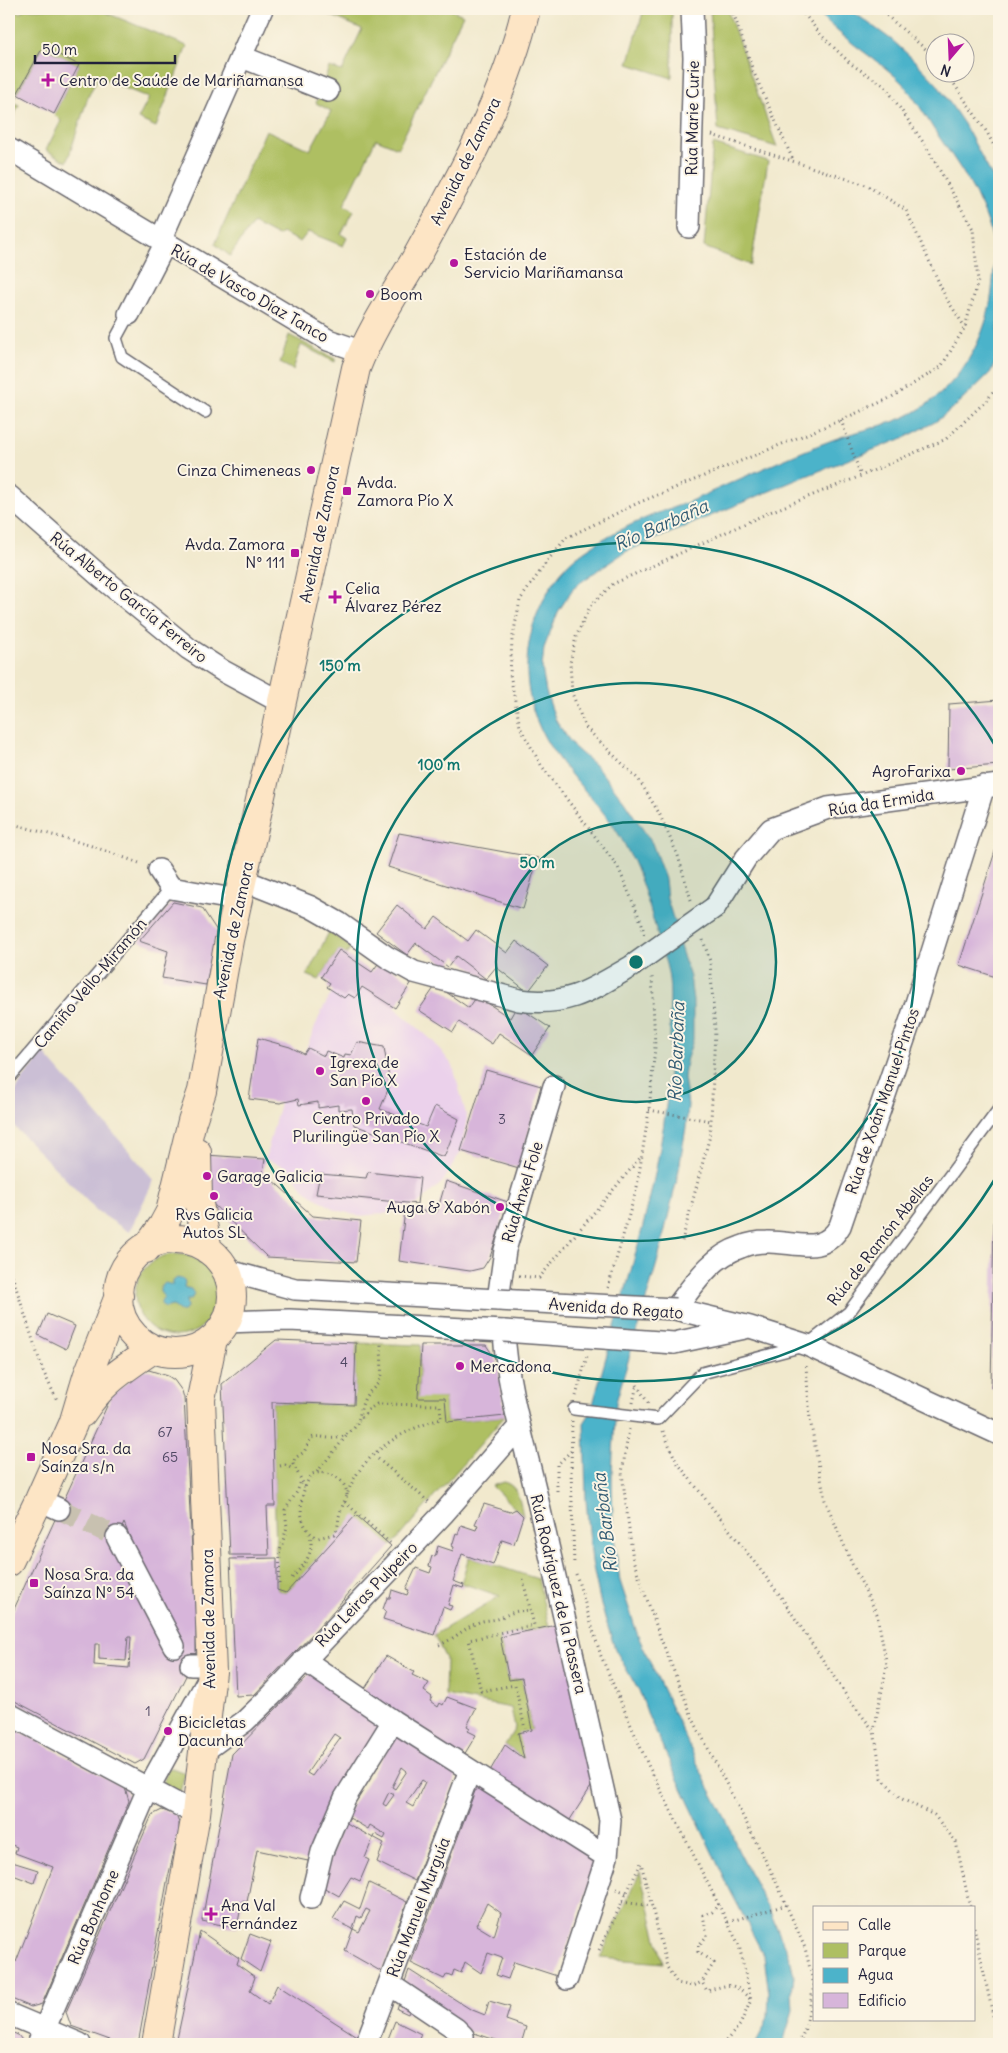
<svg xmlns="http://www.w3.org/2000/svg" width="1008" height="2053" viewBox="0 0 1008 2053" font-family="Delius,sans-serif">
  <rect width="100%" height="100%" fill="#fcf5e5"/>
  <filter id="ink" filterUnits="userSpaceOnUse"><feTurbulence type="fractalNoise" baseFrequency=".02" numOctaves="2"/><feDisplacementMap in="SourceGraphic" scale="10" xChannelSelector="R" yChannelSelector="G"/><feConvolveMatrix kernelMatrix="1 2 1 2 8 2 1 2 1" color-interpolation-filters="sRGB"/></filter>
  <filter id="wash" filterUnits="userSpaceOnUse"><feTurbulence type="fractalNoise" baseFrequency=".0096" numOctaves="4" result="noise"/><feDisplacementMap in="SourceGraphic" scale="20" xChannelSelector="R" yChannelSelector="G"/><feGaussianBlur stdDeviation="1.12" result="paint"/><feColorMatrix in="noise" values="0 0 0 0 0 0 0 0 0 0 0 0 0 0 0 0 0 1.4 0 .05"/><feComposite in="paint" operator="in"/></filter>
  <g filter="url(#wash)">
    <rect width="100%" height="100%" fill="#f1e9cd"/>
    <path fill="#ebd1eb" d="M362,987L395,1008L433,1041L453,1066L467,1118L461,1151L443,1182L417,1204L389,1213L359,1216L334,1209L306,1191L286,1167L265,1159L280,1103L249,1099L258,1038L289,1046L304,1054L322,1010L333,991L344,998L348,994L355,998Z"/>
    <path fill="#cbbfd5" d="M44,1053L154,1180L129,1232L97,1211L9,1121V1104L22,1080Z"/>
    <path fill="#aebf62" stroke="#68704e" d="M9,9L22,13L24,9H97L187,46L156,127L138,119L149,98L98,77L88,97L67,162L46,150L61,121L54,114L79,65L43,47L12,102L19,105L9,127Z
      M316,9H449L463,15L398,148L376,139L344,205L354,211L341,234L347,238L343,246L308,232L300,242L282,233L278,236L253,223L230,256L215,244L266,130L310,150L331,111L316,103L329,67L342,71L362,29Z
      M644,9H672V78L628,64Z
      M710,9H727L777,147L718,130Z
      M713,144L768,161L751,265L704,247Z
      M289,335L335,359V362L301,345L293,370L280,363Z
      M329,932L351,947L346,955L339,950L319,980L307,975Z
      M135 1295a41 41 0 1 1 82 0a41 41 0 1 1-82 0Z
      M356,1343L421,1345L418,1397L445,1398L447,1422L505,1416L391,1546L356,1516L286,1593L277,1590L272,1402L354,1405Z
      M503,1482C519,1485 520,1503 523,1516L492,1486Z
      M469,1557L538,1579L549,1627L500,1637L509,1681L522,1678L532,1730L524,1759L505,1745L515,1728L511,1708L445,1695L446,1659L434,1635L500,1596L461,1583Z
      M172,1768L185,1773L179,1796L160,1791L168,1769Z
      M640,1872L663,1963L600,1958Z"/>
    <path fill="#4cb3ca" stroke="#376a82" d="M814,9H849L892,40L914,60L937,84L964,124L999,189L998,358L990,373L956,406L935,422L906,437L796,480L625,552L581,582L572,590L558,612L544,648L542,668L546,692L556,721L574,747L597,767L624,801L652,843L665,879L667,899L673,918L676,921L678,940L690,977L693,1001V1040L686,1061L684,1078L688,1105L686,1127L678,1175L657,1263L616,1402L612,1472L613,1529L620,1581L638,1636L706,1782L727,1821L738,1850L771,1914L791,1962L794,1976L792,1993L793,2010L783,2043L755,2044L764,2027L768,2016L769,1994L764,1956L728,1886L649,1718L641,1695L615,1649L601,1605L592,1562L586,1500L584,1423L591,1412C624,1285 673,1160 670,1027C669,1007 672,984 666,964C653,922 644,877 621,838C603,807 575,783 555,754C526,714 519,663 536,617C544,596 557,573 575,558C599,539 625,527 653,515C664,510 676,507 686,503C736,481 784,458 835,439C854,432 875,428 895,421C949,402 986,347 992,291C993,277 996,261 994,247C987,202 958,165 933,128C924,113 914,97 903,84C893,73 880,64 868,55C849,41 830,26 814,9Z
      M177,1278L182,1279L185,1282L184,1287L191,1289L194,1294L191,1300H186L187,1308C180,1316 178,1307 172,1306L165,1308L161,1304V1301L165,1298L160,1292V1288L165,1283L173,1285V1281Z"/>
    <g id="blocks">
      <path fill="#d7b5da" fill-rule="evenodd" d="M43,47L79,65L54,114L17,94Z
        M999,700V765L948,769L949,704Z
        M399,833L538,858L523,909L388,867Z
        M999,839V978L959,965Z
        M173,902L202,908L217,931L206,985L162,978L168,951L139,941Z
        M397,905L427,929L436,917L468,941L476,930L507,953L516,941L548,966L528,992L496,967L486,979L456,956L448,967L416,943L407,955L376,932Z
        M339,950L372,972L380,961L412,982L395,1008L362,987L355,998L348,994L344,998L327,987L330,983L321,977Z
        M436,985L469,1008L477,996L510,1018L517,1006L550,1028L532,1055L499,1033L492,1044L459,1022L453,1032L419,1010Z
        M258,1038L290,1047L304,1054L308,1048L324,1056L326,1051L344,1058L345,1054L351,1055L357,1042L384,1047L390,1085L380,1109L426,1127L435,1106L459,1119L444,1157L354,1125L352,1109L338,1110V1105L318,1108V1102L299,1105L298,1099L280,1103L249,1099Z
        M486,1070L541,1086L519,1168L461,1151Z
        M206,1155L265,1159L263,1172L313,1216L361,1221L356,1262L267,1257L204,1195Z
        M368,1172L420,1178L417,1204L316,1194L320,1174L366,1178Z
        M446,1181L508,1202L490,1257L483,1268L470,1271L399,1261L405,1210L437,1212Z
        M999,1220V1388H991L994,1221Z
        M47,1314L75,1326L66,1349L38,1335Z
        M276,1340L356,1343L354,1405L272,1402L275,1506H267L269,1555H230L222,1384Z
        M421,1345H486L497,1361L505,1416L447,1422L445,1398H418Z
        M149,1370L168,1376L174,1380L182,1391L184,1398L196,1626V1656L144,1759L135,1764L9,1698V1620L112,1395L141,1371ZM124,1523L141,1563L119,1534ZM128,1637H131L129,1668L94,1665L95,1644H99V1659L126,1661Z
        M484,1504L510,1512L516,1509L523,1516L514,1544L502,1540L493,1565L462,1554L453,1581L464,1585L463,1588L454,1585L448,1605L452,1606L450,1610L443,1607L434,1635L383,1619L386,1611L383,1609L387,1598H390L392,1590L407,1595L409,1590L406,1589L416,1568L430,1573L432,1567L429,1566L432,1556L435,1557L438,1546L453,1551L454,1547L452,1546L456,1533L458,1534L461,1525L476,1530L478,1525L475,1524Z
        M356,1515L391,1546L319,1627L254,1695L236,1696L230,1559L277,1558V1590L286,1593Z
        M561,1624L594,1782L566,1826L487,1776L505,1745L524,1759L518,1733L532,1730L522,1678L509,1680L500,1637Z
        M386,1656L414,1672L412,1675L429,1683L424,1691L432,1697L430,1701L438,1707L440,1703L443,1705L447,1697L476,1708L467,1726L470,1728L468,1731L476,1735L461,1760L362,1693Z
        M312,1672L378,1719L381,1726L338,1793L308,1861L257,1850L247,1902L242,1901L237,1928L202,1921L232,1754ZM334,1734L340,1738L312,1776L307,1773Z
        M9,1726L125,1788L129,1801L42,2004L31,2007L9,1998V1958L16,1962L53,1867L15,1853L17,1847L9,1844Z
        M398,1732L457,1774L415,1881L377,1862L384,1843L373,1837L375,1834L384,1839L386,1835L370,1825L368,1829L346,1816ZM402,1767L407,1771L395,1789L392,1787ZM422,1780L425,1782L413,1807L406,1803ZM389,1792L394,1795L386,1806L383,1804Z
        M486,1785L590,1853L595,1866L557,1976L514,1962L508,1979L496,1975L502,1958L488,1953L481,1973L465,1962L461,1973L454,1970L452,1976L447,1974L444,1979L411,1963L475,1791ZM487,1903L501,1913L494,1936L476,1925Z
        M162,1810L176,1815L179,1823V1830L167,1882L139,2039L130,2044H121L71,2026L66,2012L152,1815Z
        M343,1821L373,1838L365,1858L369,1860L360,1881L351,1877L339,1896L321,1886Z
        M9,1861L38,1870L34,1883L13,1875L11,1882L9,1881Z
        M369,1883L407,1902L382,1972L345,1951L353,1929L359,1932L370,1911L366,1909L361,1918L357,1916L353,1929L333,1919L344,1901L360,1909Z
        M200,1931L239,1958L237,1964L255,1977L250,1991L268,2004L277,1985L358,2037L355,2044H176Z
        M250,1934L271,1942L260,1972L241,1959Z
        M409,1970L470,2009L485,2015L489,2001L510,2007L506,2020L526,2027L521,2044H508L462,2029L403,1987Z
        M401,1996L413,2003L408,2014L397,2009Z
        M395,2021L421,2034L417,2044H386Z
        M9,2031L18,2035L25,2044H9Z
        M470,2037L490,2044H468Z"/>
    </g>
  </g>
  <g filter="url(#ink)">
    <use href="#blocks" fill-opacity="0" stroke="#6a686e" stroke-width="1"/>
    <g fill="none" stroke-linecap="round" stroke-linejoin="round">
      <path stroke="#c8c1b0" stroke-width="21" stroke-dasharray="21 11" stroke-linecap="butt" d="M59,1509L117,1537"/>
      <g stroke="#6a686e" stroke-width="14">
        <path id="lane" d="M129,314L116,338L122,357L205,412
          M9,1078L171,888
          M574,1409L658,1419L702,1373L807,1345L849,1312L999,1109"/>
      </g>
      <g stroke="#6a686e" stroke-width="24">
        <path id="street" d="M242,57L328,91
          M9,149L328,340L363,352
          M689,227L694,58L692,9
          M161,239L262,9
          M129,314L165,244
          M9,496L101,577L189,649L223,671L282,703
          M984,786L913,1013L840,1226C822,1257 795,1241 767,1242C759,1242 748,1244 741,1247C710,1257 694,1285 675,1309L750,1327L807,1345L999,1434
          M159,870L171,888L238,900
          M243,880L311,907L339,923L387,957L414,972L519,1000C568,1007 591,990 632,966
          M715,907L746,858L771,829L828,808L999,785
          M225,1270L295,1289L498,1300L505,1250L554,1086
          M225,1322L289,1320L504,1331C507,1391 526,1447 539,1506C563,1610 586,1715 610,1820L607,1857L567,1979
          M674,1343L745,1328
          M39,1500L59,1509
          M117,1537L174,1646
          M304,1660L393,1721L607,1857
          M191,1665H212
          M9,1714L196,1814
          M204,1751L245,1721L271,1696L443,1514L519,1427
          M311,1898L322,1852L345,1798L393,1721
          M389,1984L456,2029L463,2036L460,2044
          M9,2014L80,2044
          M38,2044L148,1789L209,1678
          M366,2044L470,1770"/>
      </g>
      <g stroke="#6a686e" stroke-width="30">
        <path id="secondary" d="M197,1152L198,1199L208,1250
          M118 1296a57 57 0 1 1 114 0a57 57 0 1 1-114 0Z
          M146,1249L163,1225L170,1212L192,1121L202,1091L229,940L356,368C371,329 395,294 416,258C460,179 505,97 526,9
          M82,1413C103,1381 123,1370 153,1349
          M9,1562L39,1500L73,1424L87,1377L119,1296
          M156,2044L196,1814L212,1672L201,1399L213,1339"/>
      </g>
      <path stroke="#6a686e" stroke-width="3" stroke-dasharray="1 4" stroke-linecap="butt" d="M732,9L754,73L793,160
        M879,9L936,58
        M946,72L988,134L999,156
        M712,135L866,185L906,210L946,298L965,327
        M841,420L861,476
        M9,823L89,845L142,864
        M691,900L678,856L659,813L639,780L585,727L572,693L570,663L576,637L590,606L613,584L770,512L861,476L946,439L988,399L999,383
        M644,934L642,924L618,867L541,765L520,727L510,674L512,641L520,600L548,560L566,538L638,503L841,420L890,398L941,367L965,327L978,281L973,229L927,148L885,86L851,64L822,36L800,9
        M649,1110L711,1121
        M682,1241L709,1139L711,1121L715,1030L710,961L703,940
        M9,1266L43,1371L57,1400
        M519,1276L539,1278L640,1158
        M608,1288L637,1187L649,1110L655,1047L652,974
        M806,1366L810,1419L825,1500L852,1564L877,1614L887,1665L874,1730
        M637,1385L648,1403
        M576,1396L587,1356
        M633,1403L637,1384
        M572,1421L571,1470L574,1565
        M629,1429L622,1473L633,1560L661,1639L693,1719L773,1875L805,1948L814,1985L806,2026L799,2044
        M663,1431L676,1461L779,1594L848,1698L874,1731L882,1778L900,1798L934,1815L956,1842L970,1907
        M378,1459L429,1502
        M280,1466L285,1465L293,1469
        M317,1472L348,1434
        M305,1487L293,1464L295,1458L304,1452L311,1438C320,1434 330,1441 341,1437C365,1426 356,1413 366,1396C370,1390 378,1386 380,1379C383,1368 381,1355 381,1344
        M557,1491V1465L571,1451
        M347,1495C346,1478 327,1469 312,1474C299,1492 294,1527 318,1538L334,1534C340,1526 337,1522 340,1513C342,1506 346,1499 348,1492C362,1453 404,1429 441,1419L440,1405L377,1404L368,1410L359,1421
        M345,1502L390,1543
        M576,1574L601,1656L649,1767L739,1945L751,2000L740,2025L723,2044
        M292,1578C304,1565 316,1552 309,1534
        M523,1580L534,1625L469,1640L481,1691L515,1685L525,1729
        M279,1584L280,1551L287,1527L285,1510L297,1492L301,1481
        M439,1645C453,1640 463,1629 477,1623C485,1619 493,1621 500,1618C511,1613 518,1609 531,1611
        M616,1889L627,1893
        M622,1902L652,1906
        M719,1904L712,1912L703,1915L707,1936L698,1946V1952L714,1963L702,1982L707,1991C730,1984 732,1981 750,1999
        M728,1922L786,1905
        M974,1927L994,2020L997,2044
        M599,1950L641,1863L667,1967L677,1983L693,1986L702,1982"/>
      <use href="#lane" stroke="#fff" stroke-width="11"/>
      <use href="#street" stroke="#fff" stroke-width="21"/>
      <use href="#secondary" stroke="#fde5c5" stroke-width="28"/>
      <g stroke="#6a686e" stroke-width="24" stroke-linecap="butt">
        <path id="street-bridge" d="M632,966L715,907
          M498,1300L675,1309
          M504,1331L674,1343"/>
      </g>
      <use href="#street-bridge" stroke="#fff" stroke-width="21"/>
    </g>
  </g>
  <circle cx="636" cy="962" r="140" fill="#0f766e" fill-opacity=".12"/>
  <g fill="none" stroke="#0f766e" stroke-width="2.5">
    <circle cx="636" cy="962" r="140"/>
    <circle cx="636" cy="962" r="279"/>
    <path d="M999 1172A419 419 0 1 1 999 752"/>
  </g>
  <g fill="#b5179e" stroke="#fcf5e5" stroke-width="2">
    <path d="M45.5 72.5h5v5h5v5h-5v5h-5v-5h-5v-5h5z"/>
    <circle cx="454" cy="263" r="5"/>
    <circle cx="370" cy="294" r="5"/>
    <circle cx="311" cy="470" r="5"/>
    <rect x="342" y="486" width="10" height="10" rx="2.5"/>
    <rect x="290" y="548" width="10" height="10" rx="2.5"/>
    <path d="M332.5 589.5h5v5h5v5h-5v5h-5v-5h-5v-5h5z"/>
    <circle cx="961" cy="771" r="5"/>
    <circle cx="320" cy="1071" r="5"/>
    <circle cx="366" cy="1101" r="5"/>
    <circle cx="207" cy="1176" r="5"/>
    <circle cx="214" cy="1196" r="5"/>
    <circle cx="500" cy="1207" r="5"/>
    <circle cx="460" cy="1366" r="5"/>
    <rect x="26" y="1452" width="10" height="10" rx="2.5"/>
    <rect x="29" y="1578" width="10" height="10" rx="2.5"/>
    <circle cx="168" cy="1731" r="5"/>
    <path d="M208.5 1906.5h5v5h5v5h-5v5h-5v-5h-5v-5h5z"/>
  </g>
  <g text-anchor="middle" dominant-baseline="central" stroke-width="4" stroke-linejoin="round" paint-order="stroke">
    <g font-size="14" fill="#4f4763">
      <text x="502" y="1119">3</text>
      <text x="344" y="1362">4</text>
      <text x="165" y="1432">67</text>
      <text x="170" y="1457">65</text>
      <text x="148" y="1711">1</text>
    </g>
    <g font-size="16" fill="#22223b" stroke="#fcf5e5" text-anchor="start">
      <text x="59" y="80">Centro de Saúde de Mariñamansa</text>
      <text x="464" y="254">Estación de<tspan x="464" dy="18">Servicio Mariñamansa</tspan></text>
      <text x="380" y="294">Boom</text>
      <text x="301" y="470" text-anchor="end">Cinza Chimeneas</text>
      <text x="357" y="482">Avda.<tspan x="357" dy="18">Zamora Pío X</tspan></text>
      <text x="285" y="544" text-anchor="end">Avda. Zamora<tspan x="285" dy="18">Nº 111</tspan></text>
      <text x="345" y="588">Celia<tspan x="345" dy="18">Álvarez Pérez</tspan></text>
      <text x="951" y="771" text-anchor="end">AgroFarixa</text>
      <text x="330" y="1062">Igrexa de<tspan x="330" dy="18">San Pío X</tspan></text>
      <text x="366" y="1118" text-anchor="middle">Centro Privado<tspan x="366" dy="18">Plurilingüe San Pío X</tspan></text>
      <text x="217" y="1176">Garage Galicia</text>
      <text x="490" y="1207" text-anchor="end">Auga &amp; Xabón</text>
      <text x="214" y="1214" text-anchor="middle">Rvs Galicia<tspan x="214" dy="18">Autos SL</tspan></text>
      <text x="470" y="1366">Mercadona</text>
      <text x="41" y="1448">Nosa Sra. da<tspan x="41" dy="18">Saínza s/n</tspan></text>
      <text x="44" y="1574">Nosa Sra. da<tspan x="44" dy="18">Saínza Nº 54</tspan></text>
      <text x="178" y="1722">Bicicletas<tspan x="178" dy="18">Dacunha</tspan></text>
      <text x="221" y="1905">Ana Val<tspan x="221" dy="18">Fernández</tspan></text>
    </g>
    <g font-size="16" fill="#22223b" stroke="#fcf5e5">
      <text transform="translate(692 118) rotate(-89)">Rúa Marie Curie</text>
      <text transform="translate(465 161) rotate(-64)">Avenida de Zamora</text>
      <text transform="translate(250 293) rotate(30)">Rúa de Vasco Díaz Tanco</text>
      <text transform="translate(319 534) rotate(-78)">Avenida de Zamora</text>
      <text transform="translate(129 597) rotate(39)">Rúa Alberto García Ferreiro</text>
      <text transform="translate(881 802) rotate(-9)">Rúa da Ermida</text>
      <text transform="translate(233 930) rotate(-78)">Avenida de Zamora</text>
      <text transform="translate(90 983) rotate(-50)">Camiño Vello-Miramón</text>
      <text transform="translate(882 1101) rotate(-71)">Rúa de Xoán Manuel Pintos</text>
      <text transform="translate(522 1192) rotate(-73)">Rúa Ánxel Fole</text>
      <text transform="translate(880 1240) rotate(-52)">Rúa de Ramón Abellas</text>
      <text transform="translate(616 1308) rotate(4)">Avenida do Regato</text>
      <text transform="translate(366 1594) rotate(-46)">Rúa Leiras Pulpeiro</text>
      <text transform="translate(559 1594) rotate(77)">Rúa Rodríguez de la Passera</text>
      <text transform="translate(208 1619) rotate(-91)">Avenida de Zamora</text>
      <text transform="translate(418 1907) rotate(-69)">Rúa Manuel Murguía</text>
      <text transform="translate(93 1917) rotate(-66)">Rúa Bonhome</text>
    </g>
    <g font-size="18" font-style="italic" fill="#335c74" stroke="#fcf5e5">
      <text transform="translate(661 525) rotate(-24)">Río Barbaña</text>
      <text transform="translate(676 1052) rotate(-88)">Río Barbaña</text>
      <text transform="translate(605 1523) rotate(-97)">Río Barbaña</text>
    </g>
  </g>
  <circle cx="636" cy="962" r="8" fill="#0f766e" stroke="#fcf5e5" stroke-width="2.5"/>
  <g font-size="15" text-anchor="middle" font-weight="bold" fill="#0f766e" stroke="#fcf5e5" stroke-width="4" stroke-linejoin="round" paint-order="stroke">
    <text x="340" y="671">150 m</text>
    <text x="439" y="770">100 m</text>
    <text x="537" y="868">50 m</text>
  </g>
  <rect width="1008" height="2053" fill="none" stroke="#fcf5e5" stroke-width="30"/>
  <rect x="813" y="1906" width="162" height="115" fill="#fcf5e5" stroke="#a5a1a1"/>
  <rect x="823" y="1922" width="25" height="8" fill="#fde5c5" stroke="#a5a1a1"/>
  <text x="858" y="1930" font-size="15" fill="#22223b">Calle</text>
  <rect x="823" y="1943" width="25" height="15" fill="#aebf62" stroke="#a5a1a1"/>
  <text x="858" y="1956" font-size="15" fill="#22223b">Parque</text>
  <rect x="823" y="1968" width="25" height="15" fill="#4cb3ca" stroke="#a5a1a1"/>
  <text x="858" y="1980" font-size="15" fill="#22223b">Agua</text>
  <rect x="823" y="1993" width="25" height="15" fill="#d7b5da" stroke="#a5a1a1"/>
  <text x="858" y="2006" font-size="15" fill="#22223b">Edificio</text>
  <g transform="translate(950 58) rotate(199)"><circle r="24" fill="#fcf5e5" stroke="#a5a1a1"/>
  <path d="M0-4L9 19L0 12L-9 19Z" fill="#b5179e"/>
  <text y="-8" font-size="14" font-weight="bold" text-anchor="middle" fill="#22223b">N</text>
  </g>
  <path d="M35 55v8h140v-8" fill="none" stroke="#22223b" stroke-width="2.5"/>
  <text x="42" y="55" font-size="15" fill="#22223b" stroke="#fcf5e5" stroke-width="4" paint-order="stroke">50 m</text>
</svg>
